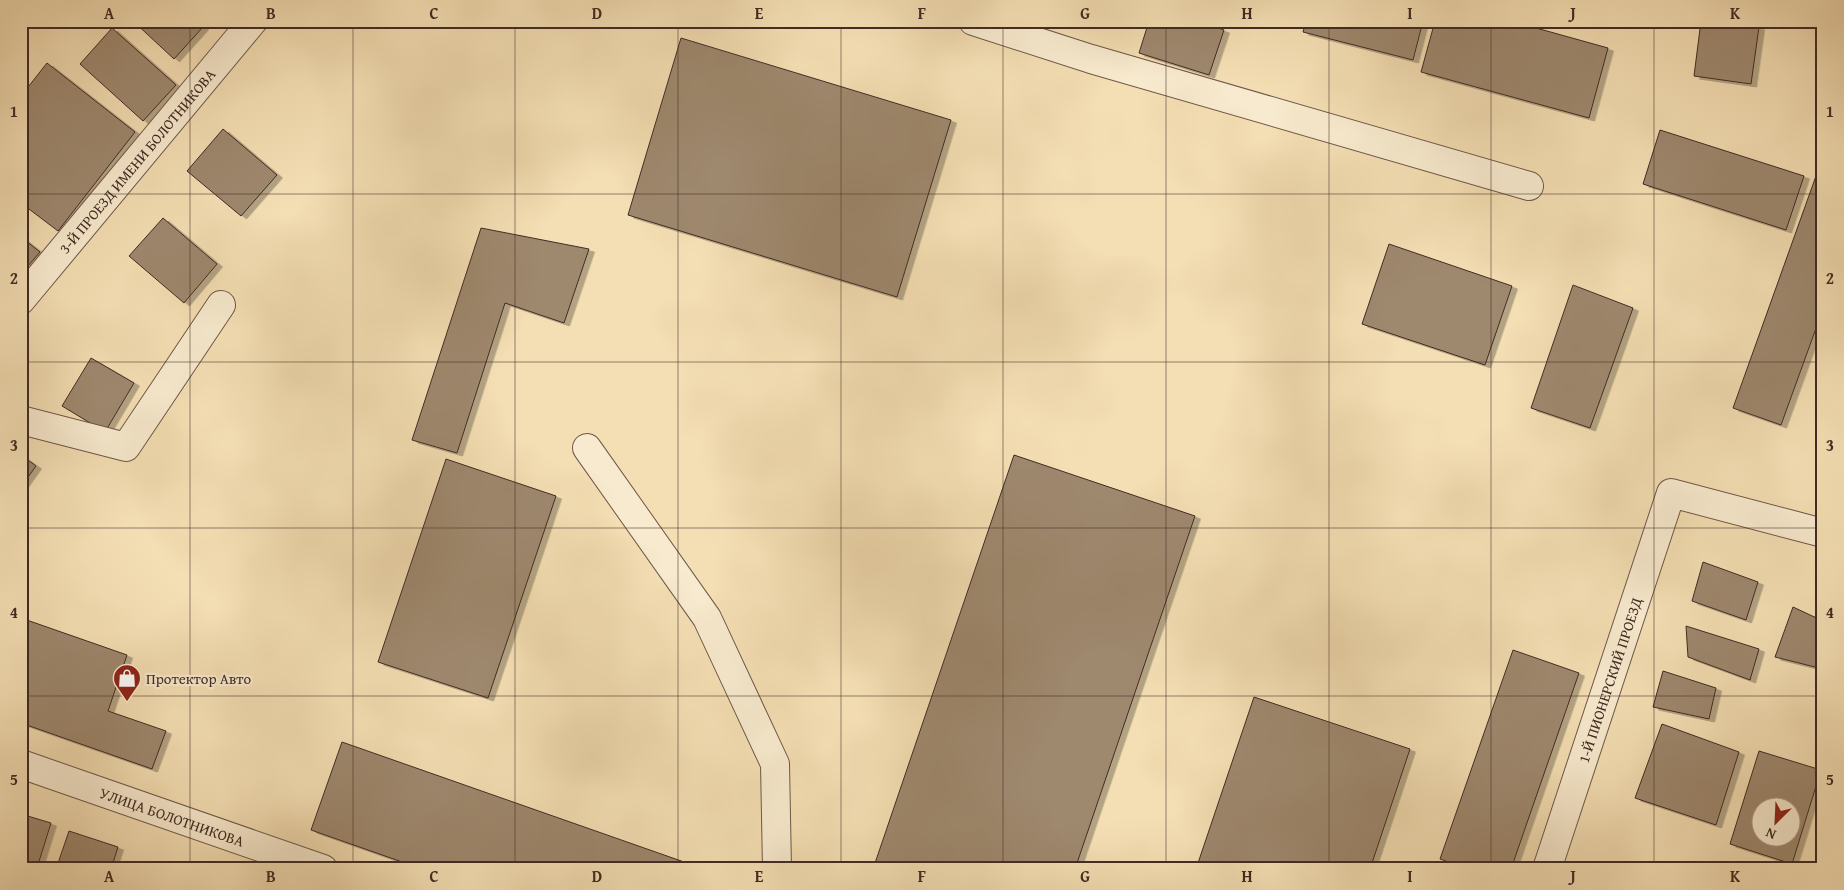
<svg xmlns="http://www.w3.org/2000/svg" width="1844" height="890" viewBox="0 0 1844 890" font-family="'Gentium Book Plus',serif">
  <defs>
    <filter id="shadow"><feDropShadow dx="5.5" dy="3" stdDeviation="0" flood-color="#0004"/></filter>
  </defs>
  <rect width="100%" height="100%" fill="#f4deb3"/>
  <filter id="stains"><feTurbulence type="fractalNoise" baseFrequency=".004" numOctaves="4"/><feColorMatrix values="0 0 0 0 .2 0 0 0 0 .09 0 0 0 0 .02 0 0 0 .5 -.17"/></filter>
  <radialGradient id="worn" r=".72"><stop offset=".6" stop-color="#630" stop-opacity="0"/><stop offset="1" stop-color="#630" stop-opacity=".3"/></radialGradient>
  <path fill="#9e886e" stroke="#412b24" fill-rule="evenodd" filter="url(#shadow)" d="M133,21H197L203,27L174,59Z
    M1149,21H1207V24L1224,30L1209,75L1139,53Z
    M1306,21H1423L1413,60L1303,32Z
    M1435,21H1511L1608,48L1589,118L1421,72Z
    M1701,21H1719L1759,27L1751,84L1694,76Z
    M112,28L176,85L143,121L80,64Z
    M681,38L951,120L897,297L628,215Z
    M47,63L135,132L58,231L21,203V96Z
    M223,129L277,175L241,216L187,171Z
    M1660,130L1804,176L1786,230L1643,184Z
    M1821,162L1823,163V309L1781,425L1733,408Z
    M163,218L217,264L184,303L129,256Z
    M481,228L589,249L564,323L505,303L457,453L412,440Z
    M21,237L40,252L21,274Z
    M1389,244L1512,286L1485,365L1362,324Z
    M1573,285L1633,308L1590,428L1531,408Z
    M91,358L134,383L105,432L62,406Z
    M21,455L36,466L21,487Z
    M1014,455L1195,516L1075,869H873Z
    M446,459L556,496L488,698L378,662Z
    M1703,562L1758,582L1746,620L1692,601Z
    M1793,607L1823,621V669L1775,657Z
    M21,618L127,655L108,711L166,731L152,769L21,723Z
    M1686,626L1759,649L1750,680L1688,657Z
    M1513,650L1579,673L1511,869H1469L1440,859Z
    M1663,671L1716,688L1709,719L1653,707Z
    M1254,697L1410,749L1370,869H1196Z
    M1662,724L1739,752L1716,825L1635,798Z
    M342,742L704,869H422L311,830Z
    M1759,751L1821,770L1792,864L1730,844ZM1762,808H1792V838H1762Z
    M21,814L51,823L37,868L21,863Z
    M69,831L118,847L111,869H56Z
    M1595,863L1612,869H1593Z"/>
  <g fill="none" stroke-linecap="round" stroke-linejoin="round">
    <g stroke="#6e5848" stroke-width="30">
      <g id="minor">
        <path d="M973,21L1091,59L1529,186"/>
        <path id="s1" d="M21,300L253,21"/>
        <path d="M21,420L126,447L221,305"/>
        <path d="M587,448L707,618L775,764L777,869"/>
        <path id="s2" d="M21,764L323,869"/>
        <path id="s3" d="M1547,869L1671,493L1823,533"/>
      </g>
    </g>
    <use href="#minor" stroke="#f8eace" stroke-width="28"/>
  </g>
  <path fill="none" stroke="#412b24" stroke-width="1" stroke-opacity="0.55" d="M190,21V869M353,21V869M515,21V869M678,21V869M841,21V869M1003,21V869M1166,21V869M1329,21V869M1491,21V869M1654,21V869M21,194H1823M21,362H1823M21,528H1823M21,696H1823"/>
  <defs>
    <g id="shop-pin" transform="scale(1.4375)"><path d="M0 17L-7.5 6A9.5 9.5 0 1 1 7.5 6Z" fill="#8f2418" stroke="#f8eace"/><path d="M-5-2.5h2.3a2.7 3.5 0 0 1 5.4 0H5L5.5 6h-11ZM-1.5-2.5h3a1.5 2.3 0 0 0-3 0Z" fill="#fff"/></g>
  </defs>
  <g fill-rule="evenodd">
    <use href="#shop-pin" x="127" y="678"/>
  </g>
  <g text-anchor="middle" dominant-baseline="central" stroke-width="4.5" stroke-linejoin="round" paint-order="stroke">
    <g font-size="15" fill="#412b24" stroke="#f8eace">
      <text stroke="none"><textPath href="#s1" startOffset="181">3-Й ПРОЕЗД ИМЕНИ БОЛОТНИКОВА</textPath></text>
      <text stroke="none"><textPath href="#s3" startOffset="199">1-Й ПИОНЕРСКИЙ ПРОЕЗД</textPath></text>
      <text stroke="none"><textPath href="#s2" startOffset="160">УЛИЦА БОЛОТНИКОВА</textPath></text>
    </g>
    <g font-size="15" fill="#412b24" stroke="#f8eace" text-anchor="start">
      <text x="146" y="678">Протектор Авто</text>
    </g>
  </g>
  <rect width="1844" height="890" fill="none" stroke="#f4deb3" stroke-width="55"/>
  <g transform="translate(1776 822) rotate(204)"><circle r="24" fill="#f8eace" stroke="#af9e8a"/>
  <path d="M0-4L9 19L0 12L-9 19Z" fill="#8f2418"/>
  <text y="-8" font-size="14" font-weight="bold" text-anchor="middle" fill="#412b24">N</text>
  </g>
  <rect x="28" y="28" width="1788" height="834" fill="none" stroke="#412b24" stroke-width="2"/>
  <g font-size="16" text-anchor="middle" font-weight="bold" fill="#412b24">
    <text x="109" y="19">A</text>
    <text x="271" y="19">B</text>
    <text x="434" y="19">C</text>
    <text x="597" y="19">D</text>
    <text x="759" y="19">E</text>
    <text x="922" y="19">F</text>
    <text x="1085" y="19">G</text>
    <text x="1247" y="19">H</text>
    <text x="1410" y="19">I</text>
    <text x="1573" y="19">J</text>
    <text x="1735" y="19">K</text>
    <text x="14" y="117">1</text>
    <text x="1830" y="117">1</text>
    <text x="14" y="284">2</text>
    <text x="1830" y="284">2</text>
    <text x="14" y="451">3</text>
    <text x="1830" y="451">3</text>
    <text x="14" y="618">4</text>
    <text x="1830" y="618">4</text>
    <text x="14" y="785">5</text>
    <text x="1830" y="785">5</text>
    <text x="109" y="882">A</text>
    <text x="271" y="882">B</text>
    <text x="434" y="882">C</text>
    <text x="597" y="882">D</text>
    <text x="759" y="882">E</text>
    <text x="922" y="882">F</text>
    <text x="1085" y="882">G</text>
    <text x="1247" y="882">H</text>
    <text x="1410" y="882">I</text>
    <text x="1573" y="882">J</text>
    <text x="1735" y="882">K</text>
  </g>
  <rect width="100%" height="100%" filter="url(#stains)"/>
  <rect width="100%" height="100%" fill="url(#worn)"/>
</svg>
